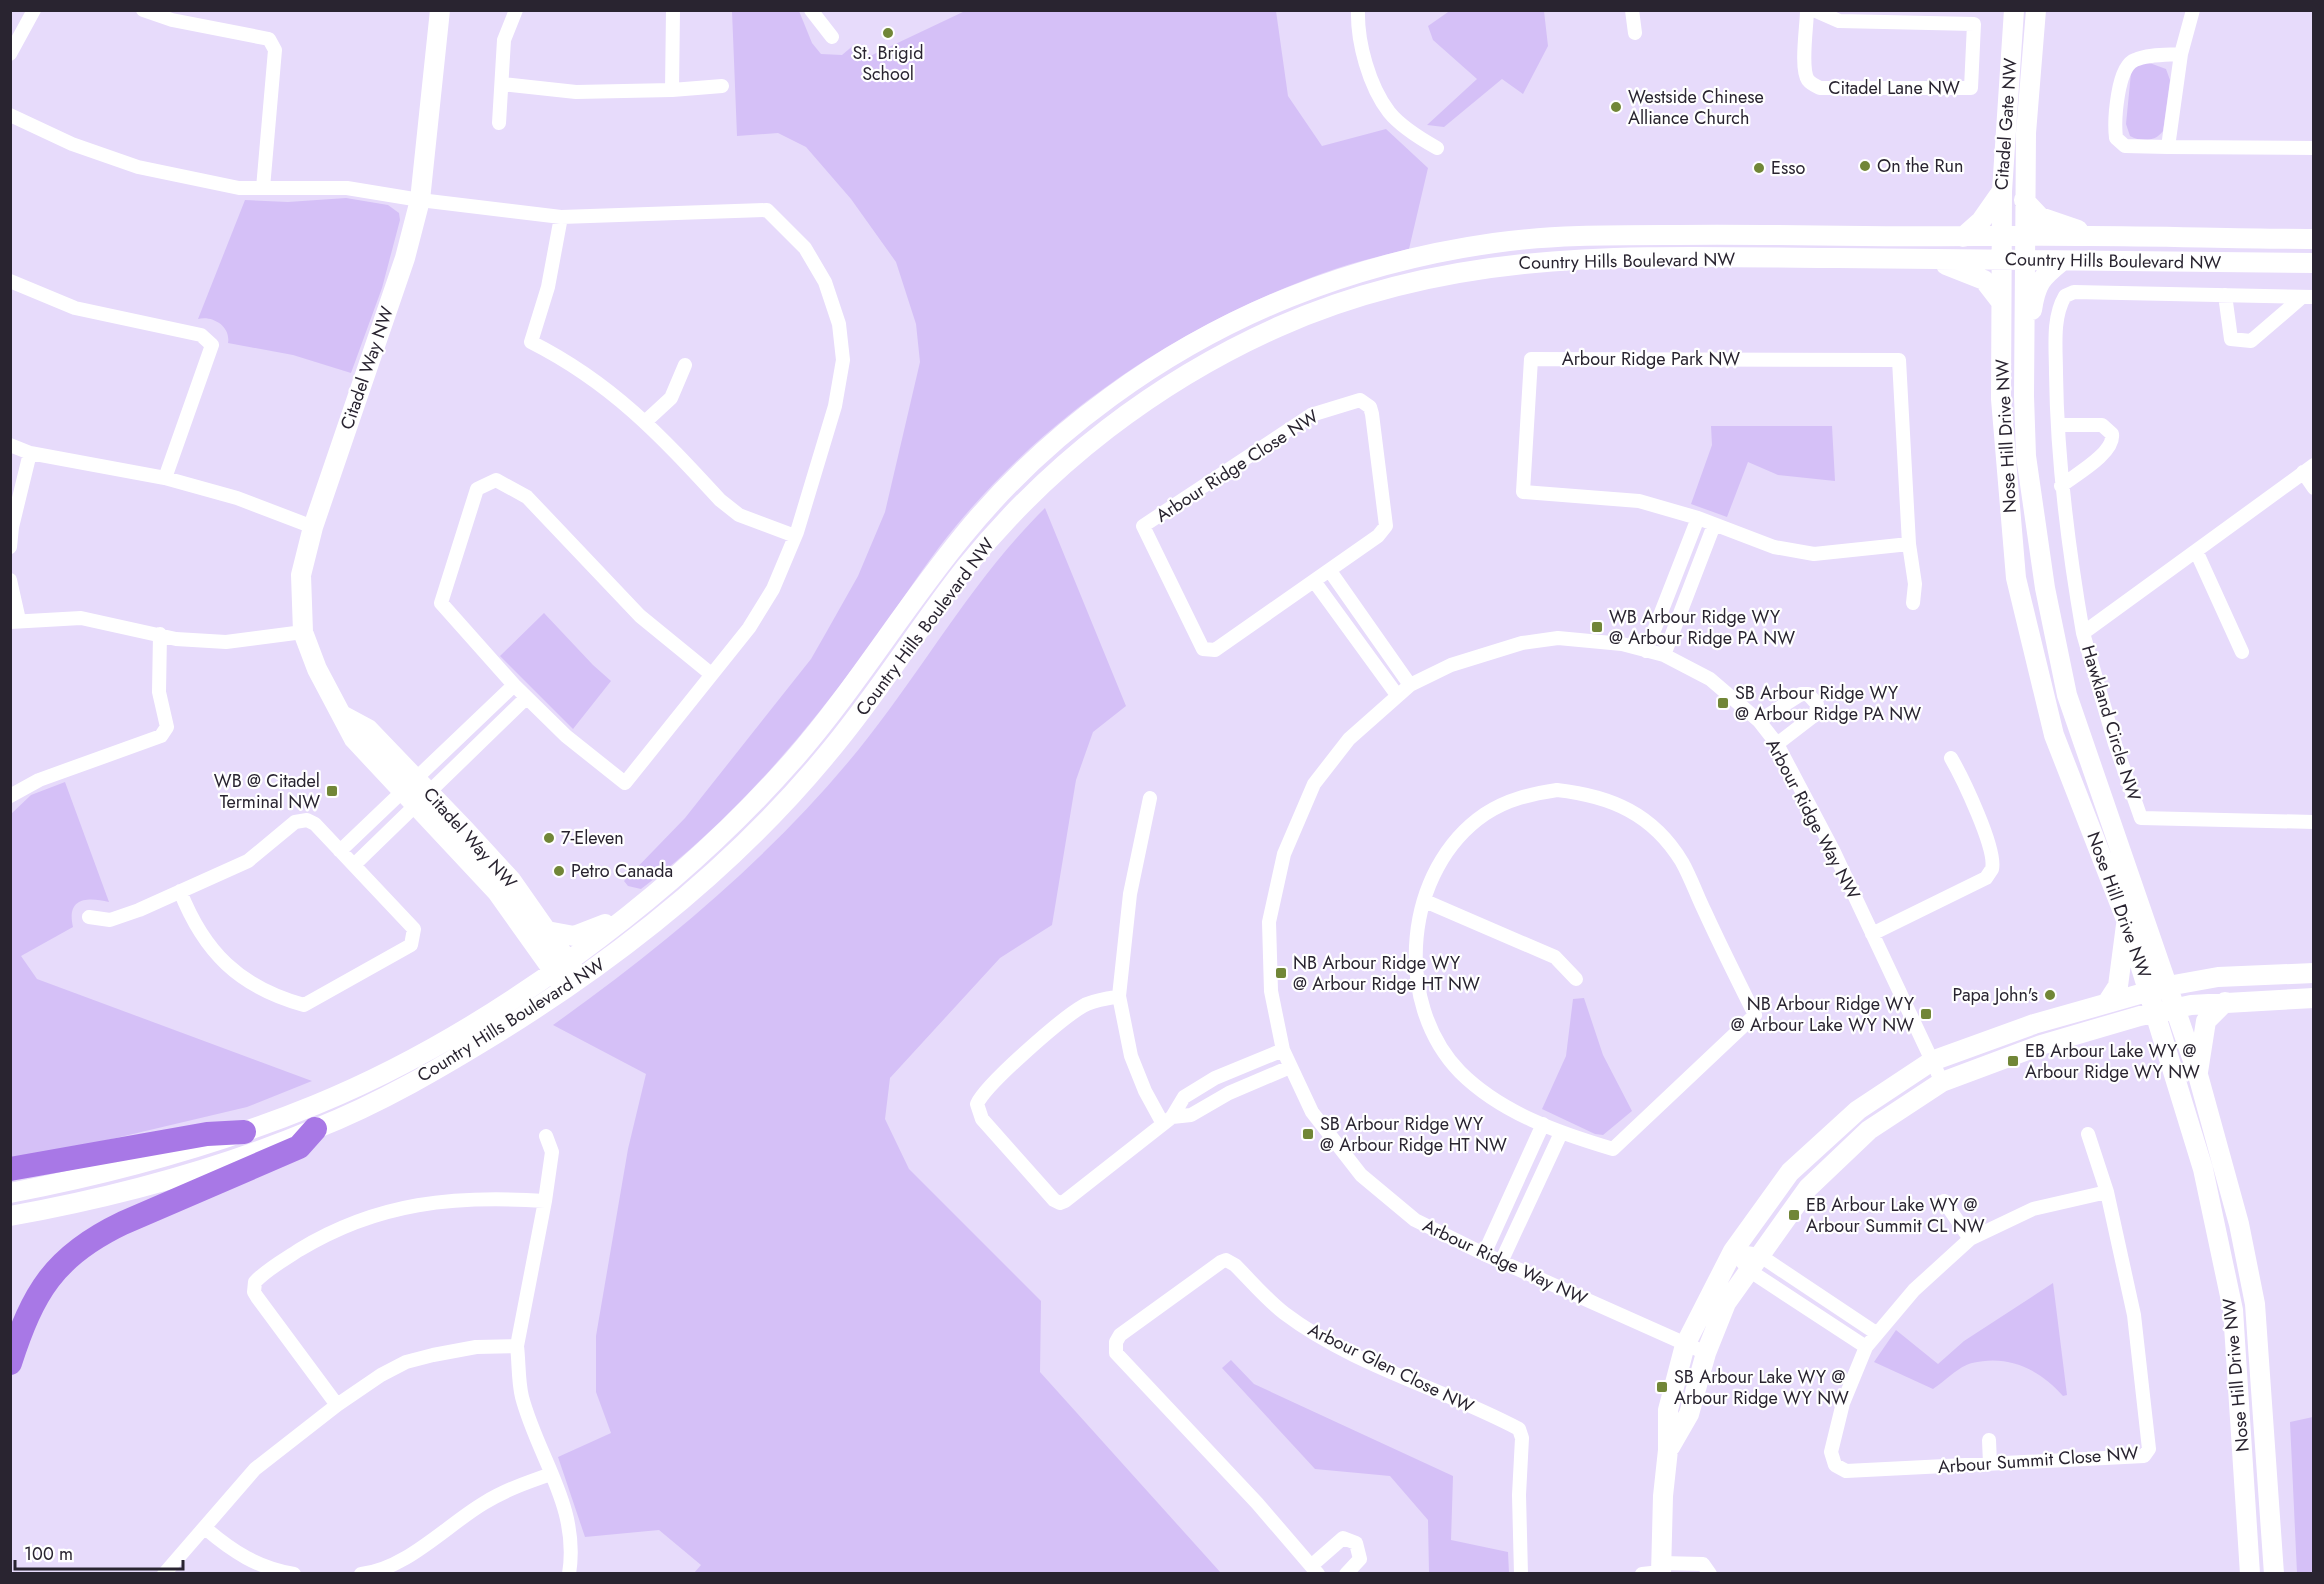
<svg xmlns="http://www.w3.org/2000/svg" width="2324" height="1584" viewBox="0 0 2324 1584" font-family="Jost,sans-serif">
  <rect width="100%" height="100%" fill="#e7dbfb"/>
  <path fill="#d5c0f7" d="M1451,10L1544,11L1548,46L1523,94L1502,79L1444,127L1427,125L1477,79L1433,40L1428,26Z
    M732,11H799L812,43L821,54L842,55L855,44L870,56L965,11H1276L1288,96L1322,146L1386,129L1428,168L1409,249C1384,255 1359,261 1335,269C1182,322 1039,417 940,546C912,583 888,622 860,659C797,744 726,826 641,889L628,886L624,881L685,818L811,659L827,631L858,576L885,512L920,362L916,324L896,262L851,199L806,147L778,133L737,136Z
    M2147,62L2166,69L2170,80L2163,131C2155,142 2141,142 2130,136L2126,124L2131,73L2134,67Z
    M346,198L388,205L399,213L400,220L382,288L351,373L293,355L228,343C231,326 212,315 198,319L245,200L288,202Z
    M1711,426H1832L1835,481L1778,475L1748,462L1727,517L1691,504L1712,445Z
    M1045,508L1126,706L1093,732L1076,780L1052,925L1000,958L890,1078L885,1119L909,1169L1041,1301L1040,1372L1221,1573H694L701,1565L659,1530L585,1537L558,1457L611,1433L596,1392V1336L628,1149L646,1074L553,1025C665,945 772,856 859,749C923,670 972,580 1045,508Z
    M544,613L593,665L611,681L573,729L500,656Z
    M65,782L109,902C88,897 66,897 73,927L21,956L37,979L312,1081L247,1107L78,1147L11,1157V814L31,795Z
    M1584,998L1603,1055L1632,1111L1603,1135L1595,1134L1542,1109L1566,1056L1573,999Z
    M2053,1283L2067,1395L2063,1396C2039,1369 2008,1354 1972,1363C1959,1366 1944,1382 1933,1389L1874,1362L1896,1330L1938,1364L1964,1341Z
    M1231,1360L1254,1384L1453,1476L1451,1540L1508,1552L1509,1573H1429L1428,1520L1390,1476L1315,1469L1222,1368Z
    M2313,1417V1573H2297L2290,1422Z"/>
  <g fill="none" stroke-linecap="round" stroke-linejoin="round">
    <path stroke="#fff" stroke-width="14" d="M143,10L172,20L269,39L275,50L263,188
      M811,10L832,37
      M1358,10C1357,42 1369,86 1389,112C1401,127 1421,139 1437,148
      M1632,10L1635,33
      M1807,10C1807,26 1800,68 1808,80C1811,84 1816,86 1820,88H1971L1974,24L1839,21L1814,10
      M2193,10L2181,54L2168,147L2314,148
      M10,54L34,10
      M502,84L576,92L672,90L673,10
      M672,90L722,86
      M10,115L72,144L138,167L239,188H347L420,200L561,217L767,210L805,248L825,282L839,324L843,360L835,406L797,532L773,589L749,628L625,783L566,736L514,685L441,603L477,489L496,480L527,497L640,616L711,674
      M499,123L504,40L516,10
      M2168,147L2125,146L2116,138C2114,121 2117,66 2135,60C2148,54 2167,55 2181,54
      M561,217L548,287L531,342C612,383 660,435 720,500L739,515L795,536
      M10,281L75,308L201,335L212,345L165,478
      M2225,295L2231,339L2251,341L2301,298
      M1531,359L1899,360L1909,544L1814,554L1774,547L1698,518L1639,501L1523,492Z
      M1360,400L1370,407L1372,414L1386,526L1378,536L1215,650L1203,649L1143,526L1311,415Z
      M645,422L671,398L685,365
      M2058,425H2102L2112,434C2115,453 2075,475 2061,486
      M10,445L30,453L165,478L237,498L313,527
      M2314,465L2083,633L2115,744L2141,818L2314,822
      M2303,472L2314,488
      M1909,544L1915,584L1913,603
      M10,547L12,527L30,453
      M2197,553L2242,652
      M1330,571L1410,685
      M10,580L19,620
      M1314,581L1397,695
      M10,622L81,618L176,639L226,642L303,632
      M2083,633C2068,547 2057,461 2056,373C2056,348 2052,318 2065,296L2074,292L2314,297
      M1646,651L1698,518
      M1664,655L1714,525
      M1759,721L1801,694H1808L1817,704L1816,714L1777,744
      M1557,790C1611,796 1653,814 1682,862C1691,878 1697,896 1705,912C1721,947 1738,981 1755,1015L1613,1149C1559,1133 1501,1113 1460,1072C1392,1002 1404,869 1485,814C1508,799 1531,794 1557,790Z
      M10,796L39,780L161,736L167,727L159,692L160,634
      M1150,798L1130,894L1119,996L1131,1056L1145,1091L1163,1124
      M340,851L514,685
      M354,865L526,698
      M1425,901L1555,957L1576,979
      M89,917L110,920L139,910L248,861L295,822L307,820L315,824L414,929L411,945L304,1005C239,987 204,952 180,891
      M1872,934L1986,878L1992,869C1997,849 1962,777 1951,758
      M1119,996C1108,999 1093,1000 1083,1006C1062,1018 986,1084 977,1104L982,1119L1054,1200L1060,1203L1065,1201L1172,1117L1184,1097L1215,1078L1283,1050
      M1172,1117L1191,1115L1229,1093L1290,1067
      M2088,1134L2107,1192
      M2107,1192L2134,1315L2149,1449L2144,1456L1846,1471L1835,1465L1831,1452L1843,1403L1866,1347L1914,1290L1970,1239L2033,1209Z
      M545,1201L552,1152L546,1136
      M1944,1201L1970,1239
      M1733,1251L1759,1255L1876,1333
      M1733,1251L1750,1271L1866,1347
      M1484,1254L1543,1124
      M1501,1262L1561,1133
      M1706,1353L1484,1254L1415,1220L1361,1175L1312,1112L1283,1050L1271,991L1269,922L1284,854L1314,784L1349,739L1410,685L1451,665L1522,643L1558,638L1622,644L1664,655L1710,679L1759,721L1777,744L1833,850L1942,1082
      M337,1405L257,1297L254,1292L255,1282C267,1269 284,1260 299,1250C378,1202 455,1195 545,1201L517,1346
      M1989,1440L1990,1464
      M205,1528C233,1552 258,1568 294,1574
      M1661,1563L1703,1564L1710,1574
      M1311,1566L1343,1538L1356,1543L1360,1559L1346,1574
      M164,1574L255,1469L337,1405L381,1375L406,1362L433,1355L476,1347L517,1346C519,1362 518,1381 522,1397C538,1458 580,1507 569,1574
      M361,1574C405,1570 447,1525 484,1503C505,1490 528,1482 551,1474
      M1318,1574L1257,1503L1116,1353V1342L1120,1335L1221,1262L1226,1260L1235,1265C1251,1281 1266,1299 1284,1313C1354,1366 1442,1388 1519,1429L1522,1438L1519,1495L1521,1574
      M1642,1574L1661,1572"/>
    <path stroke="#fff" stroke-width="20" d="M440,10L420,200L405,258L313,527L301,575L303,632L317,669L354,739L497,892L559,979
      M2014,10L2002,191L2001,399L2016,578L2054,735L2127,922L2203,1169L2233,1310L2250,1574
      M2036,10L2026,133L2024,396L2026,456L2045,588L2067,695L2198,1075L2239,1224L2255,1304L2274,1574
      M2024,200L2040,217L2078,230
      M1963,237L1981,221L2002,191
      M1946,265L1984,280L2001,302
      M2032,310C2036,283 2041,278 2062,261
      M342,715L368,729L466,831L511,880L574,970
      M547,931L574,936L605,924
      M2107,1003L2118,986L2126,925
      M2198,1072L2206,1021L2225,1002
      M10,1193C115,1173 217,1145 315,1105C486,1035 672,898 794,759C855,689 903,609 962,537C1046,433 1165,347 1290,297C1355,271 1423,253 1494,243C1550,235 1608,235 1665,235C1731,234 1798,235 1864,236C1939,237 2014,235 2089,236C2164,236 2239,239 2314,239
      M10,1216C115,1197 217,1170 315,1129C381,1103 442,1067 502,1030C622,955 733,867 824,758C876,697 917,629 966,567C1049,464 1157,381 1278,327C1462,245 1641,257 1837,258C1996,259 2155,262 2314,263
      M1670,1447L1689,1414L1706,1353L1726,1303L1808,1188L1869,1130L1942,1082L2041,1045L2140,1016L2191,1005L2314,998
      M1661,1574L1663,1496L1668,1450V1410L1685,1345L1733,1251L1790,1172L1858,1110L1932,1061L2034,1024L2168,986L2218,977L2314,973"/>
    <path stroke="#a878e6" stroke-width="24" d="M10,1169L207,1134L244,1132
      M10,1363C33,1292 54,1256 123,1223L299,1147L315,1129"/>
  </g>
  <g fill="#718637" stroke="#fff" stroke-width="2">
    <circle cx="888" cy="33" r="6"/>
    <circle cx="1616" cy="107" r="6"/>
    <circle cx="1865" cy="166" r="6"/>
    <circle cx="1759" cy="168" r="6"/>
    <rect x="1591" y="621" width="12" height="12" rx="3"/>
    <rect x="1717" y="697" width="12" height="12" rx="3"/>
    <rect x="326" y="785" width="12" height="12" rx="3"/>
    <circle cx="549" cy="838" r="6"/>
    <circle cx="559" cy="871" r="6"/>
    <rect x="1275" y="967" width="12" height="12" rx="3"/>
    <circle cx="2050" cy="995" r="6"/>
    <rect x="1920" y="1008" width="12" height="12" rx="3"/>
    <rect x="2007" y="1055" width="12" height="12" rx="3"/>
    <rect x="1302" y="1128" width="12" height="12" rx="3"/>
    <rect x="1788" y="1209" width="12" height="12" rx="3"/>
    <rect x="1656" y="1381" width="12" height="12" rx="3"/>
  </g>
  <g text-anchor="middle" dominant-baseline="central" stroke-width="4.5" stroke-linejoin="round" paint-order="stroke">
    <g font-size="18" fill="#292430" stroke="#fff" text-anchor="start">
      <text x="888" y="53" text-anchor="middle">St. Brigid<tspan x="888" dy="21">School</tspan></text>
      <text x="1628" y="97">Westside Chinese<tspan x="1628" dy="21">Alliance Church</tspan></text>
      <text x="1877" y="166">On the Run</text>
      <text x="1771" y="168">Esso</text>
      <text x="1609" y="617">WB Arbour Ridge WY<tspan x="1609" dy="21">@ Arbour Ridge PA NW</tspan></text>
      <text x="1735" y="693">SB Arbour Ridge WY<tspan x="1735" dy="21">@ Arbour Ridge PA NW</tspan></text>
      <text x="320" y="781" text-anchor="end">WB @ Citadel<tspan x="320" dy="21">Terminal NW</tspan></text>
      <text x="561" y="838">7-Eleven</text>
      <text x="571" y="871">Petro Canada</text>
      <text x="1293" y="963">NB Arbour Ridge WY<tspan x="1293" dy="21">@ Arbour Ridge HT NW</tspan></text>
      <text x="2038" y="995" text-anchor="end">Papa John's</text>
      <text x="1914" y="1004" text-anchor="end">NB Arbour Ridge WY<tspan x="1914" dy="21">@ Arbour Lake WY NW</tspan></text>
      <text x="2025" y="1051">EB Arbour Lake WY @<tspan x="2025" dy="21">Arbour Ridge WY NW</tspan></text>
      <text x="1320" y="1124">SB Arbour Ridge WY<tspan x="1320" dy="21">@ Arbour Ridge HT NW</tspan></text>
      <text x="1806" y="1205">EB Arbour Lake WY @<tspan x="1806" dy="21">Arbour Summit CL NW</tspan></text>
      <text x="1674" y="1377">SB Arbour Lake WY @<tspan x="1674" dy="21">Arbour Ridge WY NW</tspan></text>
    </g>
    <g font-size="18" fill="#292430" stroke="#fff">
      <text x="1894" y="88">Citadel Lane NW</text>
      <text transform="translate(2006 124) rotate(-86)">Citadel Gate NW</text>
      <text transform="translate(1627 261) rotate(-1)">Country Hills Boulevard NW</text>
      <text transform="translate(2113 261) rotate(1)">Country Hills Boulevard NW</text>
      <text x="1651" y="359">Arbour Ridge Park NW</text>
      <text transform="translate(367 368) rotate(-71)">Citadel Way NW</text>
      <text transform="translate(2006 436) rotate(-93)">Nose Hill Drive NW</text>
      <text transform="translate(1237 466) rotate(-33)">Arbour Ridge Close NW</text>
      <text transform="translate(925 627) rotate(-53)">Country Hills Boulevard NW</text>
      <text transform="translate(2111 723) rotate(73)">Hawkland Circle NW</text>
      <text transform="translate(1813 819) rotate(62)">Arbour Ridge Way NW</text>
      <text transform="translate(470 838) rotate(48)">Citadel Way NW</text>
      <text transform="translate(2119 905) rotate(70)">Nose Hill Drive NW</text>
      <text transform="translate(511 1020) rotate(-32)">Country Hills Boulevard NW</text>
      <text transform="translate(1505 1262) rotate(25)">Arbour Ridge Way NW</text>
      <text transform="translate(1391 1368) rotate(26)">Arbour Glen Close NW</text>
      <text transform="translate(2236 1375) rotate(-95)">Nose Hill Drive NW</text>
      <text transform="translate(2038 1460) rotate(-4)">Arbour Summit Close NW</text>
    </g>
  </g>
  <rect width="2324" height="1584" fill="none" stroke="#292430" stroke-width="24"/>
  <path d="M15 1560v9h168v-9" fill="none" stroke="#292430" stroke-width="3"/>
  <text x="24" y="1560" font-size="18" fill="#292430" stroke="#ffffff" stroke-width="4.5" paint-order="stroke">100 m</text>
</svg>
